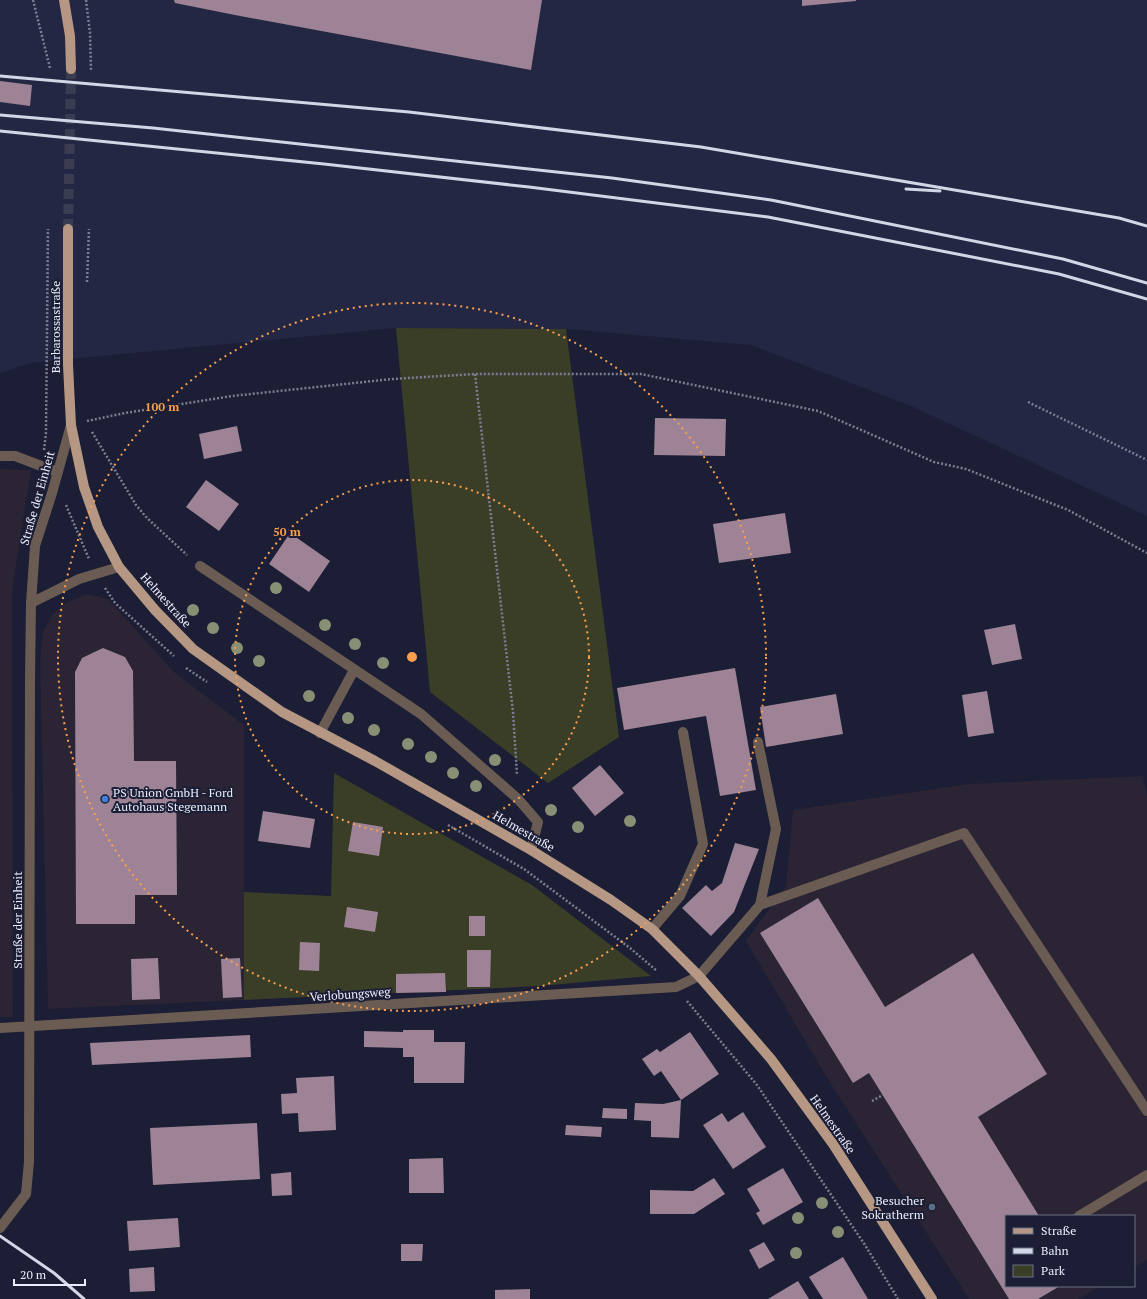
<svg xmlns="http://www.w3.org/2000/svg" width="1147" height="1299" viewBox="0 0 1147 1299" font-family="'PT Serif',serif">
  <rect width="100%" height="100%" fill="#1b1e34"/>
  <path fill="#2a2434" d="M0,469L31,470L12,591L13,1017H0Z
    M87,594L108,599L174,672L244,725V1000L48,1009L40,662L43,631L52,615L67,602Z
    M1143,776L1147,797V1260L1134,1267V1216H1006V1286H1101L1078,1299H969L829,1081L746,941L786,886L793,810L968,784Z"/>
  <path fill="#242743" d="M0,0H1147V516L911,406L751,345L566,329L396,328L39,362L30,363L0,373Z"/>
  <path fill="#3b3e27" d="M396,328L566,329L619,737L548,783L430,692Z
    M334,773L532,885L651,976L539,986L244,1000V892L331,896Z"/>
  <path fill="#9e8396" d="M174,0H542L531,70L235,15L175,3Z
    M802,0H856V1L802,6Z
    M0,81L32,85L30,106L0,102Z
    M655,418L726,419L725,456L654,455Z
    M237,426L242,451L204,459L199,434Z
    M206,480L239,504L219,531L186,507Z
    M785,513L791,553L719,563L713,524Z
    M290,533L330,561L309,592L269,564Z
    M1015,624L1022,659L992,665L984,630Z
    M103,648L125,657L133,671L134,761H176L177,895H135V924H76L75,672L82,658Z
    M735,668L756,790L720,796L706,716L624,730L617,688Z
    M987,691L994,733L968,737L962,695Z
    M836,694L843,734L766,747L760,707Z
    M600,765L624,793L595,816L572,788Z
    M263,811L315,819L310,848L258,841Z
    M353,822L383,827L379,856L348,851Z
    M735,843L759,849L734,912L711,936L682,908L706,885L712,891L722,883Z
    M818,898L885,1007L973,953L1047,1074L978,1117L1039,1216H1006V1286H1060L1038,1299H1009L869,1073L853,1083L760,933Z
    M347,907L378,912L375,932L344,927Z
    M469,916H485V936H469Z
    M300,942L320,943L319,971L299,970Z
    M467,950H491L490,987H467Z
    M158,958L160,999L132,1000L131,959Z
    M240,958L242,997L223,998L221,959Z
    M445,973L446,992L396,993V974Z
    M403,1030H434V1042H465L464,1083H414V1057H403V1048L364,1047V1031L403,1032Z
    M690,1032L719,1074L681,1100L661,1071L654,1076L642,1059L657,1049L660,1052Z
    M250,1035L251,1057L92,1065L90,1043Z
    M334,1076L336,1130L299,1132L298,1113L282,1114L281,1094L297,1093L296,1078Z
    M681,1100L679,1138L651,1137V1121L634,1120L635,1103L663,1104Z
    M603,1108L627,1109V1119L602,1118Z
    M743,1112L766,1147L733,1169L703,1125L722,1113L728,1122Z
    M257,1123L260,1179L153,1185L150,1128Z
    M566,1125L602,1127L601,1137L565,1135Z
    M443,1158L444,1193H409V1159Z
    M783,1168L803,1202L763,1225L756,1213L760,1211L747,1189Z
    M291,1172L292,1195L272,1196L271,1174Z
    M714,1178L725,1194L694,1214H650V1190L693,1191Z
    M178,1218L180,1247L129,1251L127,1221Z
    M764,1242L775,1260L759,1269L749,1250Z
    M401,1244H423L422,1261H401Z
    M843,1257L865,1294L868,1299H823L809,1277Z
    M154,1267L155,1291L130,1292L129,1269Z
    M798,1281L809,1299H768Z
    M530,1289V1299H495V1290Z"/>
  <g fill="none" stroke-linecap="round" stroke-linejoin="round">
    <path stroke="#3a3d52" stroke-width="10" stroke-dasharray="10 5" stroke-linecap="butt" d="M68,229L71,69"/>
    <path stroke="#7c7f92" stroke-width="2.5" stroke-dasharray="2 2" stroke-linecap="butt" d="M33,0L50,68
      M86,0L90,33L91,70
      M87,282L89,229
      M475,374L513,712L517,775
      M1028,402L1147,460
      M87,421L125,413L232,396L392,379L475,374H641L818,411L934,462L966,469L1068,510L1147,553
      M92,432L136,505L147,518L187,555
      M44,450L46,433L48,229
      M66,505L89,559
      M105,588L115,603L174,656
      M186,668L207,682
      M448,825L524,869L630,948L657,971
      M687,1001L757,1085L865,1245L898,1299
      M872,1101L883,1095"/>
    <path stroke="#6b5c53" stroke-width="10" d="M0,456H15L57,472
      M200,566L421,714L518,799L538,822L531,850
      M31,603L79,579L119,567
      M320,733L354,670
      M760,905L964,833L1147,1111
      M652,929L680,896L703,844L683,732
      M0,1028L676,987L699,976L760,905L776,829L758,742
      M1079,1216L1147,1175
      M0,1228L26,1194L29,1162L30,681L31,603L35,546L52,493L71,425"/>
    <path stroke="#b69784" stroke-width="10" d="M64,0L70,36L71,69
      M68,229V365L71,425L84,487L98,527L119,567L155,610L193,649L282,712L375,761L531,850L611,900L652,929L699,976L771,1059L833,1144L932,1299"/>
    <path stroke="#d3d6e7" stroke-width="3" d="M0,76L409,112L701,147L1119,218L1147,226
      M0,115L153,128L612,178L771,200L1063,259L1147,283
      M0,131L324,164L529,187L768,217L1059,274L1147,299
      M906,189L940,191
      M0,1236L54,1273L84,1299"/>
  </g>
  <g fill="#888f75">
    <circle cx="276" cy="588" r="6"/>
    <circle cx="193" cy="610" r="6"/>
    <circle cx="325" cy="625" r="6"/>
    <circle cx="213" cy="628" r="6"/>
    <circle cx="355" cy="644" r="6"/>
    <circle cx="237" cy="648" r="6"/>
    <circle cx="259" cy="661" r="6"/>
    <circle cx="383" cy="663" r="6"/>
    <circle cx="309" cy="696" r="6"/>
    <circle cx="348" cy="718" r="6"/>
    <circle cx="374" cy="730" r="6"/>
    <circle cx="408" cy="744" r="6"/>
    <circle cx="431" cy="757" r="6"/>
    <circle cx="495" cy="760" r="6"/>
    <circle cx="453" cy="773" r="6"/>
    <circle cx="476" cy="786" r="6"/>
    <circle cx="551" cy="810" r="6"/>
    <circle cx="630" cy="821" r="6"/>
    <circle cx="578" cy="827" r="6"/>
    <circle cx="822" cy="1203" r="6"/>
    <circle cx="798" cy="1218" r="6"/>
    <circle cx="838" cy="1232" r="6"/>
    <circle cx="796" cy="1253" r="6"/>
  </g>
  <g fill="none" stroke="#fa9f4e" stroke-width="2" stroke-dasharray="2 4">
    <circle cx="412" cy="657" r="177"/>
    <circle cx="412" cy="657" r="354"/>
  </g>
  <circle fill="#3f7fe0" stroke="#1b1e34" stroke-width="1.5" cx="105" cy="799" r="4"/>
  <circle fill="#5c6f8a" stroke="#1b1e34" stroke-width="1.5" cx="932" cy="1207" r="4"/>
  <g text-anchor="middle" dominant-baseline="central" stroke-width="4" stroke-linejoin="round" paint-order="stroke">
    <g font-size="12" fill="#e9ecfc" stroke="#1b1e34">
      <text transform="translate(55 327) rotate(-90)">Barbarossastraße</text>
      <text transform="translate(37 498) rotate(-74)">Straße der Einheit</text>
      <text transform="translate(166 600) rotate(48)">Helmestraße</text>
      <text transform="translate(524 831) rotate(30)">Helmestraße</text>
      <text transform="translate(17 920) rotate(-90)">Straße der Einheit</text>
      <text transform="translate(350 994) rotate(-4)">Verlobungsweg</text>
      <text transform="translate(833 1124) rotate(55)">Helmestraße</text>
    </g>
    <g font-size="12" fill="#e9ecfc" stroke="#1b1e34" text-anchor="start">
      <text x="113" y="792">PS Union GmbH - Ford<tspan x="113" dy="14">Autohaus Stegemann</tspan></text>
      <text x="924" y="1200" text-anchor="end">Besucher<tspan x="924" dy="14">Sokratherm</tspan></text>
    </g>
  </g>
  <circle cx="412" cy="657" r="6" fill="#fa9f4e" stroke="#1b1e34" stroke-width="2"/>
  <g font-size="12" text-anchor="middle" font-weight="bold" fill="#fa9f4e" stroke="#1b1e34" stroke-width="4" stroke-linejoin="round" paint-order="stroke">
    <text x="162" y="411">100 m</text>
    <text x="287" y="536">50 m</text>
  </g>
  <rect x="1005" y="1215" width="130" height="72" fill="#1b1e34" stroke="#6d7084"/>
  <rect x="1013" y="1228" width="20" height="6" fill="#b69784" stroke="#6d7084"/>
  <text x="1041" y="1235" font-size="12" fill="#e9ecfc">Straße</text>
  <rect x="1013" y="1248" width="20" height="6" fill="#d3d6e7" stroke="#6d7084"/>
  <text x="1041" y="1255" font-size="12" fill="#e9ecfc">Bahn</text>
  <rect x="1013" y="1265" width="20" height="12" fill="#3b3e27" stroke="#6d7084"/>
  <text x="1041" y="1275" font-size="12" fill="#e9ecfc">Park</text>
  <path d="M14 1279v6h71v-6" fill="none" stroke="#e9ecfc" stroke-width="2"/>
  <text x="20" y="1279" font-size="12" fill="#e9ecfc" stroke="#1b1e34" stroke-width="3" paint-order="stroke">20 m</text>
</svg>
